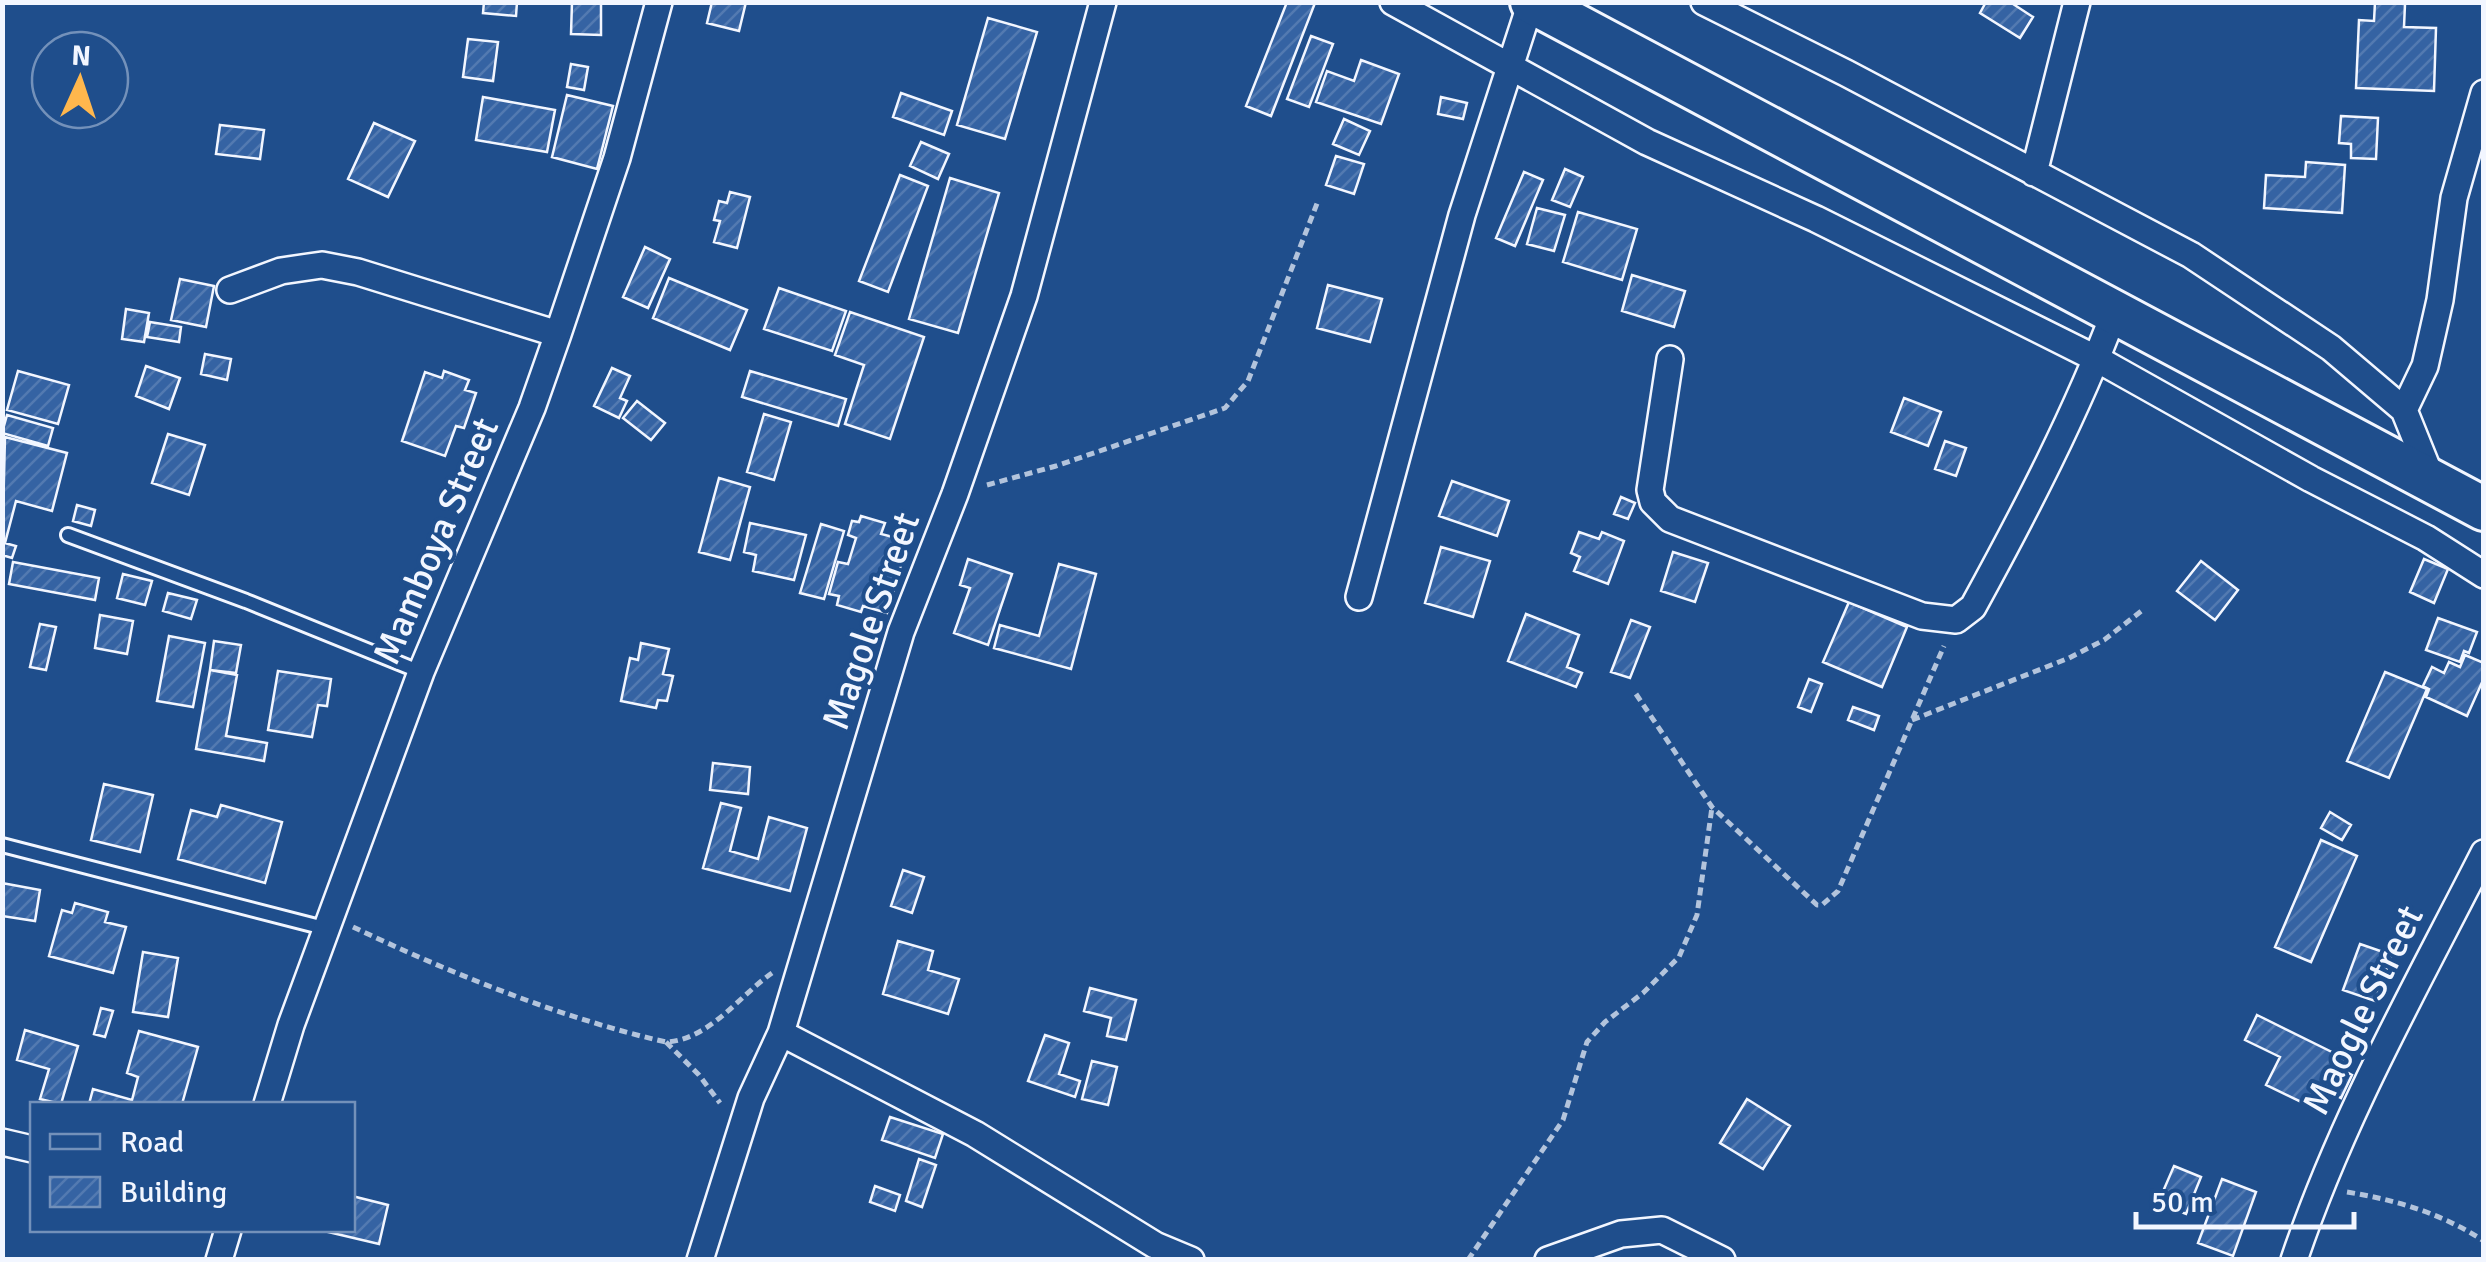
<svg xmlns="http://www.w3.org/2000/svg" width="2486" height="1262" viewBox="0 0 2486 1262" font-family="Signika,sans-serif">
  <defs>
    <pattern id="building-hatch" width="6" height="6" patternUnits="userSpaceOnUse" patternTransform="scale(2.5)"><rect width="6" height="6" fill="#3563a3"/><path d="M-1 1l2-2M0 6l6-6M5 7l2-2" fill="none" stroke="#537ab1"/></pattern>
  </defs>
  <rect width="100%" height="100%" fill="#1f4e8c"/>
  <path fill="url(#building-hatch)" stroke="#f2f6ff" stroke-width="2.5" d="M484,2H517L516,16L483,13Z
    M572,2H601V35L571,34Z
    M712,2H746L739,31L707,23Z
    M1287,2L1315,3L1271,116L1246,106Z
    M1986,2H2010L2033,17L2020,38L1980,13Z
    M2375,2L2405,4L2404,27L2436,28L2434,91L2356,88L2359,20L2374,21Z
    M988,18L1037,32L1005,139L957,125Z
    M1311,36L1333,44L1309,107L1287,99Z
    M468,39L498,42L493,81L463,77Z
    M1361,60L1399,74L1381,124L1316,102L1327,71L1354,81Z
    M571,64L588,67L584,90L567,87Z
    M901,93L952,111L944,135L893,117Z
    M567,95L613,106L597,169L552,157Z
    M483,97L555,110L547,152L476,140Z
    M1441,97L1467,103L1463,119L1438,114Z
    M2341,116L2378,118L2376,159L2351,158V144L2339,143Z
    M1344,119L1370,131L1359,155L1333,144Z
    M374,123L415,141L388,197L348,179Z
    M220,125L264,130L260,159L216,154Z
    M921,142L949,154L938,179L910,166Z
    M1336,156L1364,164L1354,194L1326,185Z
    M2306,162L2345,165L2342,213L2264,208L2266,175L2305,177Z
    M1565,169L1583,177L1570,207L1552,200Z
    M1524,172L1543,180L1515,246L1496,238Z
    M900,175L928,186L888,292L859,281Z
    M950,178L999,193L958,333L909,319Z
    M730,192L750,197L737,248L714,242L720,221L714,220L719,201L727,203Z
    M1537,208L1565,215L1554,251L1527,244Z
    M1578,212L1637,229L1622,280L1563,262Z
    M645,247L670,259L648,308L623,297Z
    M1632,275L1685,291L1674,327L1622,311Z
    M669,278L747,310L730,350L653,318Z
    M180,279L214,286L206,327L171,320Z
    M1328,285L1382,299L1370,342L1317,328Z
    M779,288L846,311L832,351L764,329Z
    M126,309L149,313L144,342L122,339Z
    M850,312L924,337L890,439L845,424L864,365L835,355Z
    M150,322L181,327L179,342L147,337Z
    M205,354L231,359L227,380L201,374Z
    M146,366L180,378L169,409L136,396Z
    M612,368L630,376L620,398L627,401L619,418L594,406Z
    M18,371L69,385L58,424L7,410Z
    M444,371L469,380L465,390L476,393L464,428L456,426L445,456L402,441L425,372L442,378Z
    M750,371L846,399L838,426L742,397Z
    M1904,398L1941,412L1928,446L1891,432Z
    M637,401L665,423L651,440L623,418Z
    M764,414L791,422L774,480L747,472Z
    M7,415L53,428L48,446L2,433Z
    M168,434L205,445L189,495L152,483Z
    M5,437L67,453L52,511L16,501L5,543L16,546L12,558L2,555Z
    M1945,441L1966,448L1956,476L1935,469Z
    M719,478L750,487L730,560L699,552Z
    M1452,481L1509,501L1497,536L1439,516Z
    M1621,497L1635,503L1628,519L1614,514Z
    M77,505L95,510L91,526L73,521Z
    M861,516L885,523L881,534L908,541L887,613L863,606L861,612L837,605L839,596L829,594L838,562L848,564L856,538L848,535L852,521L859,522Z
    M750,523L806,535L794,580L753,571L756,555L744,552Z
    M821,524L844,531L824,599L800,593Z
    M1579,532L1599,539L1602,532L1624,541L1608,584L1574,571L1580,557L1571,553Z
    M1441,547L1490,561L1473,617L1425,603Z
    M1673,552L1708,563L1695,602L1661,591Z
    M968,559L1012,574L988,645L954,633L970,588L960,585Z
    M2424,559L2448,569L2434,603L2410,592Z
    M2201,561L2238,590L2215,620L2177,591Z
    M13,562L99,578L95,600L9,584Z
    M1059,564L1096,574L1071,669L994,648L1000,625L1039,636Z
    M123,574L152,581L145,605L117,598Z
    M168,593L197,600L191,619L163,611Z
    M1849,602L1907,627L1882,687L1823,662Z
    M1526,614L1579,635L1567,667L1582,673L1576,687L1508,661Z
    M100,615L133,621L127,654L95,648Z
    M2438,618L2477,632L2469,653L2464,651L2460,662L2426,650Z
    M1631,620L1650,627L1630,678L1611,672Z
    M40,624L56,627L46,670L30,667Z
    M169,636L205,643L193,707L157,701Z
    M214,641L241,645L236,673L210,670Z
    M641,643L669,649L663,674L673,676L667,701L658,700L656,708L621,701L630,658L638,660Z
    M2465,655L2484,663V678L2467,716L2426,697L2429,689L2423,686L2432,667L2444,673L2449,662L2460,667Z
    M210,670L237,675L226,736L267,743L264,761L196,749Z
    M278,671L331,679L327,706L318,705L312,737L268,730Z
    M2385,672L2427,689L2389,778L2347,761Z
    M1809,679L1822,684L1811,712L1798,707Z
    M1853,707L1879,716L1874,730L1848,720Z
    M713,763L750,767L748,794L710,790Z
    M104,784L153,795L140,852L91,840Z
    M721,803L741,808L730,851L758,859L769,817L807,828L790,891L703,868Z
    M221,805L282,822L265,883L178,859L191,810L217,817Z
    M2330,812L2351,825L2342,840L2321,828Z
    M2321,840L2357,856L2311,962L2275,947Z
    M903,870L924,877L912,913L891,906Z
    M2,883L40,890L35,921L2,916Z
    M75,903L108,912L105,922L126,927L113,973L49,956L62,910L72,913Z
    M898,941L933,951L928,970L959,979L948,1014L883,994Z
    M2360,944L2392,955L2375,1001L2343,990Z
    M143,952L178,958L168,1017L133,1012Z
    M1090,988L1136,1000L1126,1040L1107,1036L1111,1018L1084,1011Z
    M101,1008L113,1011L105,1037L94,1034Z
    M2257,1015L2346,1059L2341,1069L2352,1075L2341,1098L2329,1092L2320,1111L2266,1085L2280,1057L2245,1040Z
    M25,1030L78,1046L61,1104L40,1099L49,1069L17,1060Z
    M139,1031L198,1047L182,1104H89L93,1089L132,1100L138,1077L127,1073Z
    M1045,1035L1069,1043L1059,1074L1080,1081L1075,1097L1028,1081Z
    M1092,1061L1117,1067L1108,1105L1082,1099Z
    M1747,1099L1790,1126L1763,1169L1720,1143Z
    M890,1117L943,1134L935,1158L882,1140Z
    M919,1159L936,1165L922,1207L906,1201Z
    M2174,1166L2201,1177L2186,1214L2158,1203Z
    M2222,1179L2256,1192L2233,1256L2198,1243Z
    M875,1186L900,1195L895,1211L870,1202Z
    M352,1196L388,1205L379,1244L324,1231L352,1230Z"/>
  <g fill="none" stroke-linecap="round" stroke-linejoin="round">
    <g stroke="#f2f6ff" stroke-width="18">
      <path id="service" d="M68,535L246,601L421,672
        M2,845L328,929"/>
    </g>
    <g stroke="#f2f6ff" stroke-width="30">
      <path id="minor" d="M1393,2L1647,142L1816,219L2097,359L2311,479L2426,538L2484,575
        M1704,2L1846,73L2191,255L2331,348L2404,410L2433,482
        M2034,173L2077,2
        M230,290L281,271L322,265L358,272L558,334
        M1670,359L1650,490L1653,502L1670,519L1922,616L1956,620L1973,607C2026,510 2076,414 2115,311
        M2404,410L2425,366L2440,300L2454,198L2484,93
        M1359,597L1462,215L1531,2
        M781,1033L975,1134L1155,1245L1191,1260
        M267,1104L291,1025L421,672L532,408L558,334L617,158L659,2
        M2,1142L32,1149
        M219,1260L228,1230
        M700,1260L751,1098L781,1033L901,632L955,494L1024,296L1103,2
        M1548,1260L1621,1234L1662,1230L1722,1260
        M2294,1260C2342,1117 2416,987 2484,853"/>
    </g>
    <g stroke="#f2f6ff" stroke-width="48">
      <path id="trunk" d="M1532,2L2484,509"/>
    </g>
    <path stroke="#b3c4dc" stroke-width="5" stroke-dasharray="8 5" stroke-linecap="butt" d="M987,485L1056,466L1225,408L1248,381L1318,201
      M1636,694L1712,807L1817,905H1822L1838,891L1944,646
      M1912,720L2069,658L2104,640L2144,609
      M353,927C448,972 563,1019 666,1042C709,1040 739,996 772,973
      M666,1042L699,1075L720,1103
      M2347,1192C2396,1200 2441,1213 2484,1241
      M1468,1260L1563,1120L1587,1042L1605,1022L1643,993L1679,957L1697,915L1712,807"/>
    <use href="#service" stroke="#1f4e8c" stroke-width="12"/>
    <use href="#minor" stroke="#1f4e8c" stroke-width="25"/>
    <use href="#trunk" stroke="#1f4e8c" stroke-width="42"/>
  </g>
  <g text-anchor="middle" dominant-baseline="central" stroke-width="8" stroke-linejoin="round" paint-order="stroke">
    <g font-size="38" fill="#f2f6ff" stroke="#1f4e8c">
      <text transform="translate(436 541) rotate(-67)">Mamboya Street</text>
      <text transform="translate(871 621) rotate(-71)">Magole Street</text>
      <text transform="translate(2363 1010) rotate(-64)">Maogle Street</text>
    </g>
  </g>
  <rect width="2486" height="1262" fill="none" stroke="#f2f6ff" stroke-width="10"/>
  <rect x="30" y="1102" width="325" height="130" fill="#1f4e8c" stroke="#7391ba" stroke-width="2.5"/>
  <rect x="50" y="1134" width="50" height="15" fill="#1f4e8c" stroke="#7391ba" stroke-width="2.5"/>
  <text x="120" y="1152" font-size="30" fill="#f2f6ff">Road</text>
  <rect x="50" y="1177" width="50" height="30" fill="url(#building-hatch)" stroke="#7391ba" stroke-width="2.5"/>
  <text x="120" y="1202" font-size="30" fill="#f2f6ff">Building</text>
  <g transform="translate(80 80) rotate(3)"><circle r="48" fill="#1f4e8c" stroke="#7391ba" stroke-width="2.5"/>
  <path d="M0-8L18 38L0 25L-18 38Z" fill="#ffb74d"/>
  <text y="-15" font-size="28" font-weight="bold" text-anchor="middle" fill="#f2f6ff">N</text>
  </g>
  <path d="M2136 1212v15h218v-15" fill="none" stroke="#f2f6ff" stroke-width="5"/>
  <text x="2151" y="1212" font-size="30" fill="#f2f6ff" stroke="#1f4e8c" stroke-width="8" paint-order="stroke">50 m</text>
</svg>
